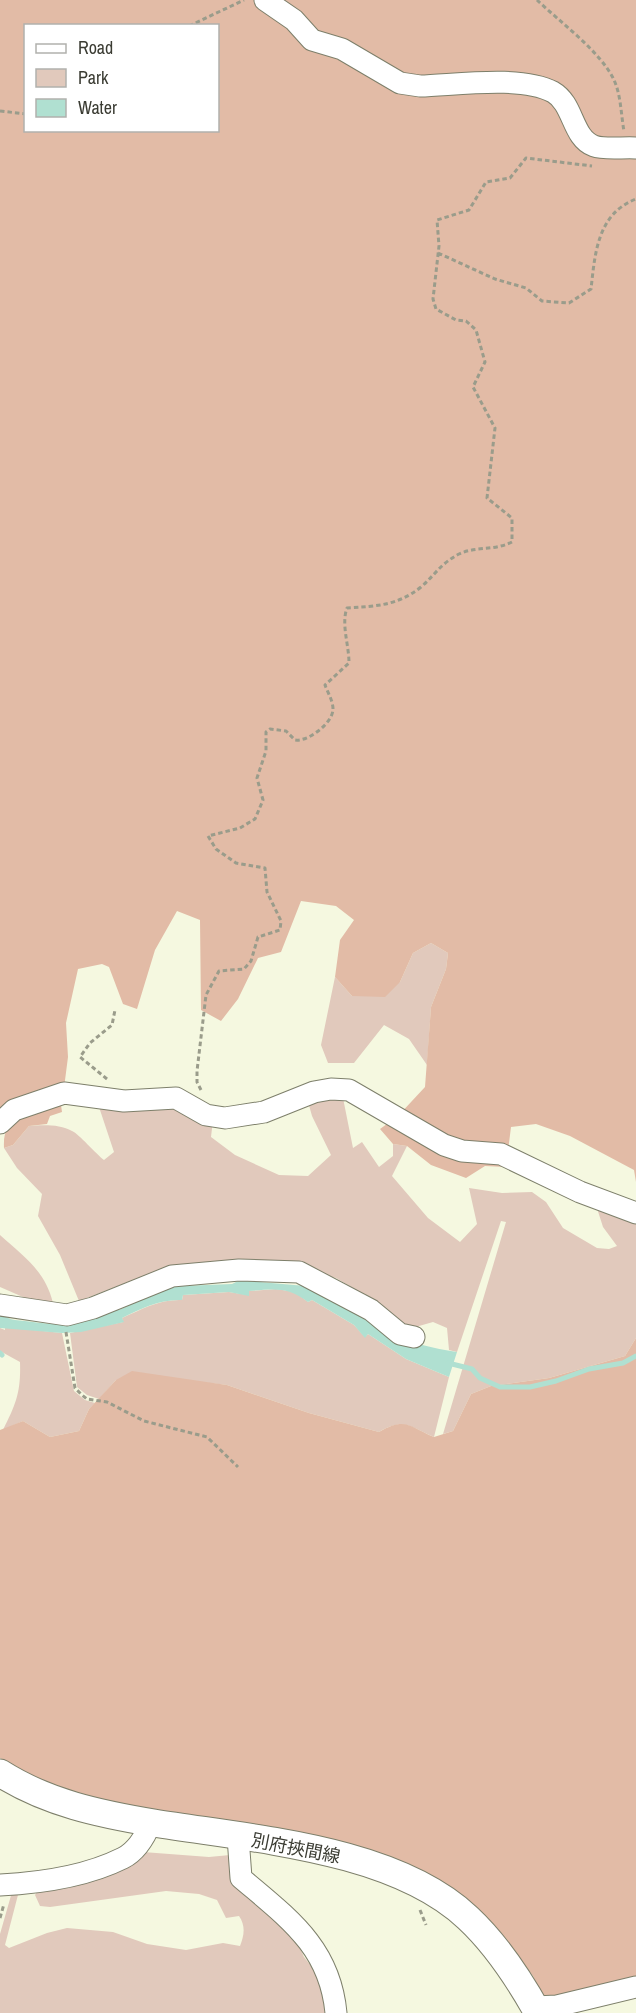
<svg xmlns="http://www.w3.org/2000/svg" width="636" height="2013" viewBox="0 0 636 2013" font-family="'Archivo Narrow','Noto Sans JP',sans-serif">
  <rect width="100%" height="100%" fill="#f5f8e0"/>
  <path fill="#e1c9bc" d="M431,943L448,953L446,969L431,1007L427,1065L409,1039L384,1025L354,1063H328L321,1045L335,977L352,996L400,982L413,953Z
    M342,1093L353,1148L362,1142L379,1167L393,1156V1144L407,1146L392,1176L428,1218L460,1242L477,1224L469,1188L502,1193L532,1192L546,1202L563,1228L597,1248L609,1249L617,1246L603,1227L595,1202L636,1216V1338L625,1356L549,1378L491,1386L471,1394L453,1431L443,1434L506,1222L501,1221L457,1352L449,1350L447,1328L433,1322L419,1326L413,1332L375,1308L358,1291L336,1278L300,1268L173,1270L128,1282L79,1301L60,1255L38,1216L42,1194L17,1168L4,1148L13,1145L29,1126C42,1125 60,1124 72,1131C79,1134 96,1154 104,1160L114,1152L97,1101L165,1102L213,1120L211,1137L235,1155L279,1175L308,1176L331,1155L312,1116L307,1098Z
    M0,1235C23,1256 45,1270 53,1303L46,1307L0,1287Z
    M276,1289L295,1292L308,1302L312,1300L354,1325L365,1337L368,1334L406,1359L449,1377L434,1437C412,1428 404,1417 379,1432L309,1413L227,1385L183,1380H116L99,1399L87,1395L77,1387L70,1333L123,1322L122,1318C142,1309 160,1299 182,1300L183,1295L229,1292L248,1295L249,1291Z
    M5,1327L62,1333L74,1391L85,1400L95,1403L89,1409L79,1431L50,1437L23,1421L3,1430C16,1404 21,1392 20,1362L0,1351V1328L5,1330Z
    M143,1852L209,1857L230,1855L293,1933L304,1957L319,1976L328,2013H0V1934L12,1892L19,1891L5,1945L9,1948L47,1933L67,1928L113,1932L147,1944L186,1950L223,1943L240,1946C244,1936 246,1926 239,1916L226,1918L217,1900L199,1894L166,1891L50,1907L40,1906L35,1895L39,1889Z"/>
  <path fill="#e2bba6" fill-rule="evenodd" d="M0,0H636V1182L634,1170L570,1136L536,1124L511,1127L506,1167L485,1166L466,1178L431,1165L407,1146L393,1144L380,1129L398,1116L425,1087L431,1007L446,969L448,953L431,943L413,953L400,982L385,997L352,996L335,977L340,940L354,920L336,906L301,901L281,952L258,958L238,999L221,1021L201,1010L200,920L177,911L155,950L137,1009L123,1004L109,967L102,964L78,969L66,1023L68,1057L64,1088L0,1118ZM26,26H218V130H26Z
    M55,1100L61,1105L62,1112L50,1116L47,1124L29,1126L13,1145L4,1148C2,1114 29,1111 55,1100Z
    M636,1338V1978L573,1997L543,1998L533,1976L507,1941L465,1901L259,1830L98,1799L48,1786L0,1758V1430L23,1421L50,1437L79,1431L89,1409L116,1380L132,1371L227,1385L309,1413L379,1432C406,1416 410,1427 434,1437L453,1431L471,1394L491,1386L549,1378L625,1356Z"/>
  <path fill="#b0e0d1" d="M246,1277L248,1281L317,1287L316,1291L361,1317L375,1320L372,1325C402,1340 424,1347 457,1352L449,1377L406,1359L368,1334L365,1338L354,1325L312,1300L308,1302C288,1286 273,1289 249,1291V1296L229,1292L183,1295L182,1300C160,1299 142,1308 122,1318L124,1322L81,1332L62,1333L0,1328V1316C8,1316 7,1319 15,1320C52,1324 84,1331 116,1306L119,1310L180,1282L181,1286L232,1284Z"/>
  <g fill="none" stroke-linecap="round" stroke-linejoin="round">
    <path stroke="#b0e0d1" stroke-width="5" d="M0,1353L2,1355
      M448,1363L472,1369L480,1378L500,1387H530L556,1381L589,1369L623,1363L636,1356"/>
    <g stroke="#7d7f6a" stroke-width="23">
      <path id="minor" d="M265,0L294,20L312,40L342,49L400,83L420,86C456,85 521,75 553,92C574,104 572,138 594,146C605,150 624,147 636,148
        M0,1123L14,1110L64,1093L124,1101L176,1098L206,1115L225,1118L264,1112L314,1092L331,1089L349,1090L444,1145L462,1151L501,1154L580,1192L636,1213
        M0,1305L67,1315L93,1308L172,1276L239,1270L299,1272L371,1310L400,1334L414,1337
        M238,1837L241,1878C288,1918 330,1947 336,2013
        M0,1885C40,1883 87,1876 123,1858C137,1851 145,1837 151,1822
        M535,2007L557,2006L636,1987"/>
    </g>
    <g stroke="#7d7f6a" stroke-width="29">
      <path id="major" d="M0,1773C47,1803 100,1814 154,1823C251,1839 394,1848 468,1918C497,1945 519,1979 538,2013"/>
    </g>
    <path stroke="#9a9c8b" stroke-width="3" stroke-dasharray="4.5 3" stroke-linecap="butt" d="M537,0C560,22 601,52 614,80C621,95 621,115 624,131
      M189,26L244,0
      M0,111L26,114
      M438,253L495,279L526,288L542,301L569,303L591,289C595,254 597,214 636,199
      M107,1079L80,1057L90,1043L112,1025L115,1010
      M201,1090L197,1082V1071L206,995L219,971L244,969L251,961L258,937L280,930L281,921L267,892L265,868L236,863L216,849L208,836L240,828L255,819L263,800L257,778L266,751V732L270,729L286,731L295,740C308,742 333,723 333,709C333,701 328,693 325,685L349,663C349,645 341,624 347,608C376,606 397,606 421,587C435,575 440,564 459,554C476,546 494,551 512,542V518L487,498L495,428L473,387L485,362L476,330L466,321L456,320L436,309L433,299L439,246L437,220L469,210L486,182L510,178L526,158L592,166
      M66,1332L75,1388L82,1395L87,1399L107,1402L144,1421L207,1437L238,1467
      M420,1910L426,1925
      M0,1918L4,1904"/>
    <use href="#minor" stroke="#fff" stroke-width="21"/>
    <use href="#major" stroke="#fff" stroke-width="27"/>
  </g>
  <g text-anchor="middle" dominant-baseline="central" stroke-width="4.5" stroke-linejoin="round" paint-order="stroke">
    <g font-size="18" fill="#3b3c33" stroke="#fff">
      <text transform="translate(296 1848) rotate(11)">別府挾間線</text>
    </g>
  </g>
  <rect x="24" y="24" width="195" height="108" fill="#ffffff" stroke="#b1b1ad" stroke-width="1.5"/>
  <rect x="36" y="44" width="30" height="9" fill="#ffffff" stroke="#b1b1ad" stroke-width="1.5"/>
  <text x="78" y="54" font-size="18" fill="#3b3c33">Road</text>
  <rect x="36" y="69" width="30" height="18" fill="#e1c9bc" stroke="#b1b1ad" stroke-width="1.5"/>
  <text x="78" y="84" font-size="18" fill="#3b3c33">Park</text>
  <rect x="36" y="99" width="30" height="18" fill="#b0e0d1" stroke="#b1b1ad" stroke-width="1.5"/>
  <text x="78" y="114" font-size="18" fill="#3b3c33">Water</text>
</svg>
